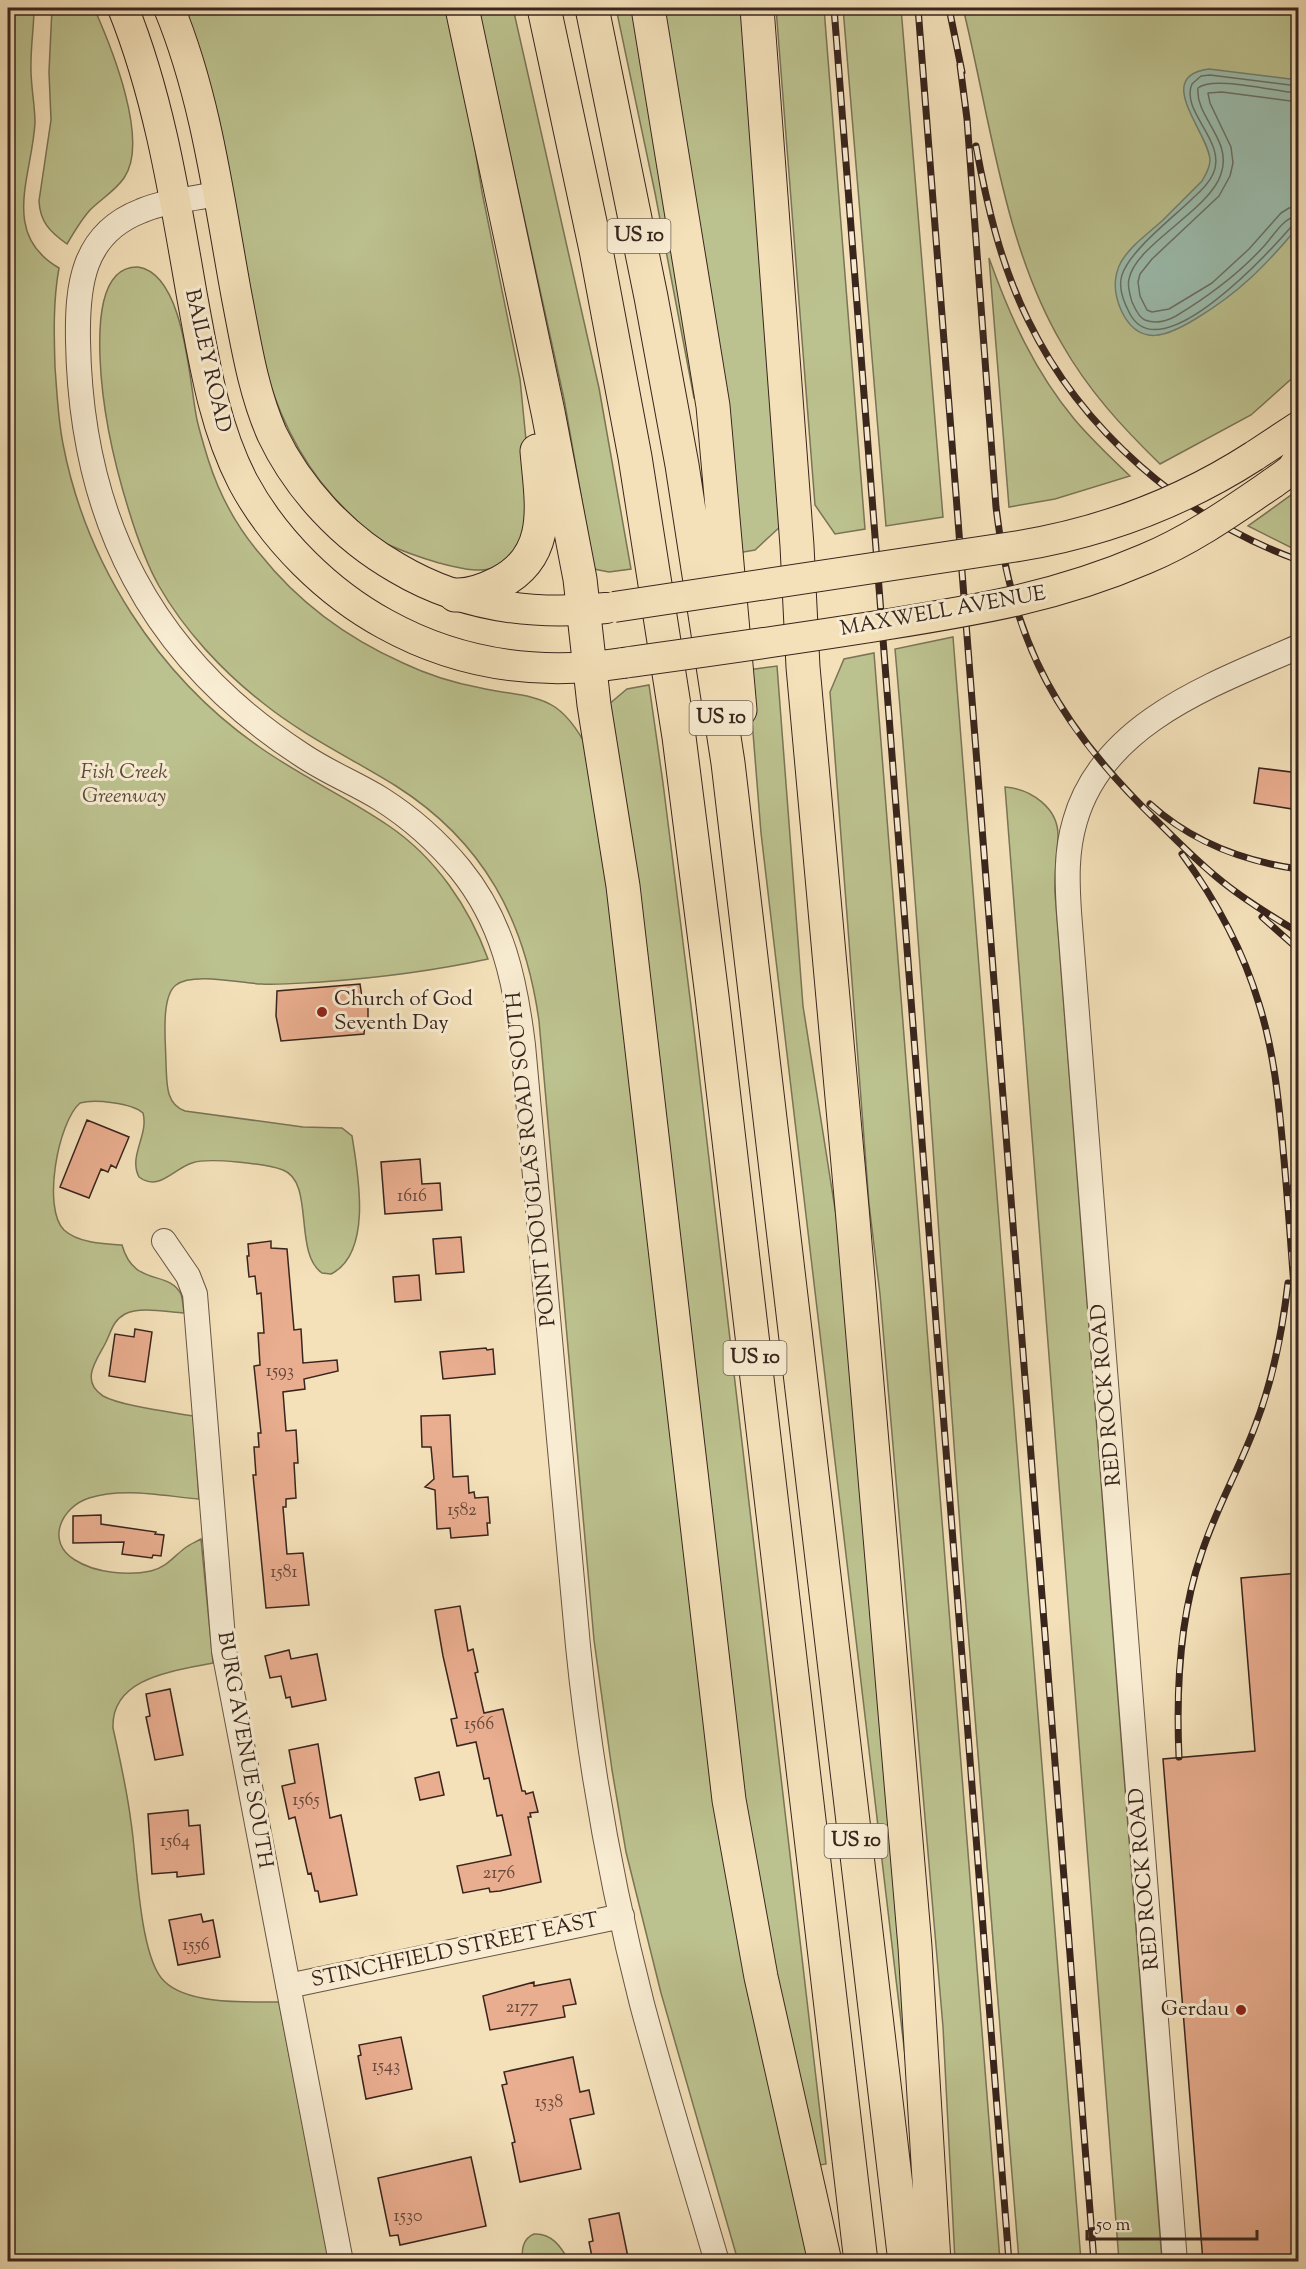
<svg xmlns="http://www.w3.org/2000/svg" width="1306" height="2269" viewBox="0 0 1306 2269" font-family="'Sorts Mill Goudy',serif">
  <rect width="100%" height="100%" fill="#f4e1ba"/>
  <filter id="stains"><feTurbulence type="fractalNoise" baseFrequency=".00333" numOctaves="4"/><feColorMatrix values="0 0 0 0 .2 0 0 0 0 .09 0 0 0 0 .02 0 0 0 .5 -.17"/></filter>
  <radialGradient id="worn" r=".72"><stop offset=".6" stop-color="#630" stop-opacity="0"/><stop offset="1" stop-color="#630" stop-opacity=".3"/></radialGradient>
  <path fill="#bcc28f" stroke="#7a7456" stroke-width="1.5" d="M8,8H34C34,26 31,44 31,63C30,83 35,103 35,123C32,176 0,234 59,268C53,301 54,334 55,367C57,393 58,419 63,444C86,564 158,676 258,746C300,776 347,797 389,826C436,858 469,907 488,959C433,971 377,978 321,982C301,983 281,985 261,984C241,983 192,972 176,985C160,997 166,1045 166,1064C167,1082 165,1104 185,1111L303,1127L342,1128L352,1136C358,1173 373,1253 331,1274L322,1273C293,1253 315,1182 283,1170C266,1164 209,1157 192,1163C173,1169 159,1192 139,1177C128,1156 149,1135 143,1113C132,1103 94,1099 80,1103C58,1122 42,1208 64,1230C78,1243 104,1244 122,1245C134,1288 168,1269 181,1294C183,1300 183,1307 184,1313C167,1312 140,1306 125,1314C112,1321 111,1333 105,1344C96,1361 80,1381 103,1396C121,1406 171,1412 193,1416L199,1499C163,1496 124,1487 89,1498C61,1507 45,1542 75,1560C95,1573 129,1576 151,1571C167,1567 173,1557 185,1548C190,1544 196,1542 201,1539L213,1663C175,1671 111,1677 113,1728C120,1759 127,1790 131,1822C137,1859 139,1957 164,1981C188,2005 247,2002 279,2002L329,2261L8,2262Z
    M52,8H94C111,46 150,141 124,178C115,191 101,199 90,210C81,220 74,232 67,244C50,232 40,222 39,201L51,120L49,72Z
    M184,8H452L482,192L520,379L531,491L525,541C517,549 508,560 498,566C482,575 456,567 439,563C422,558 404,552 387,544C372,536 360,524 348,512C307,473 282,425 266,371Z
    M478,8H513L599,388L631,569L609,572L594,569L564,399Z
    M616,8H635L703,397L694,398L655,193Z
    M660,8H747L782,525L755,550L738,553Z
    M776,8H824L865,529L835,534L815,505Z
    M843,8H901L943,517L886,526Z
    M963,8H1298V373L1251,415L1160,464C1122,427 1088,390 1062,344C1004,246 990,117 963,8Z
    M989,258C1010,317 1035,372 1075,420C1092,440 1111,458 1130,476L1055,499L1009,507Z
    M138,267C185,274 189,382 197,420C200,433 204,446 208,459C219,494 236,526 260,554C298,602 347,638 403,663C428,675 454,683 481,688C504,694 534,693 555,707C572,719 584,740 592,758L687,1527L816,2261H738L661,1993L626,1852L612,1770L594,1640L539,1021C525,920 484,842 396,786C351,758 304,736 263,703C223,672 184,630 159,586C146,563 137,537 129,511C113,460 102,411 100,357C99,330 98,266 138,267Z
    M1298,490V551L1248,526Z
    M953,637L1081,2261H1019C994,1962 969,1662 948,1362C931,1124 916,886 895,649Z
    M874,653L1000,2261H955L943,2027L880,1294L869,1204L830,692L844,659Z
    M777,666L803,1006L838,1228L895,1875L908,2081L761,833L748,670Z
    M649,685L663,783L694,1030L826,2164L814,2166L753,1886L608,705L627,689Z
    M1005,787C1031,789 1059,808 1058,837C1057,856 1054,874 1055,893L1162,2261H1119Z
    M534,2234C552,2233 561,2247 569,2261H522C522,2250 522,2239 534,2234Z"/>
  <path fill="#9cbeaf" stroke="#748175" stroke-width="1.5" d="M1209,69L1298,80V227C1266,265 1240,292 1197,318C1168,336 1139,349 1121,310C1114,294 1113,277 1121,262C1131,245 1149,233 1163,220C1176,207 1189,194 1202,181C1206,174 1210,168 1210,160C1209,133 1152,76 1209,69Z"/>
  <g fill="none" stroke-linecap="round" stroke-linejoin="round">
    <path stroke="#6a7266" stroke-width="1.5" d="M1298,86L1210,75L1201,76L1192,84C1180,112 1228,142 1213,174C1209,183 1201,191 1193,198C1174,217 1130,250 1122,275C1118,287 1124,303 1130,314C1161,372 1270,251 1292,226L1298,224
      M1298,93C1277,92 1212,75 1198,88C1195,117 1233,140 1221,174C1210,210 1135,245 1129,279C1127,286 1130,295 1132,302C1135,308 1138,317 1145,320C1155,324 1167,321 1176,316C1209,296 1239,274 1265,245C1274,235 1284,217 1298,216
      M1298,102L1222,92L1208,93L1210,103L1231,147L1233,163L1230,176L1219,196L1152,259L1140,274L1138,282L1140,296L1147,310L1152,312L1169,309L1212,283L1249,249L1281,213L1289,208L1298,207"/>
  </g>
  <path fill="#e9ad8f" stroke="#39251d" stroke-width="1.5" d="M1259,768L1299,773V810L1254,803Z
    M360,984L362,997H366L368,1009V1021H365L364,1034L281,1041L276,1016L277,991Z
    M87,1120L129,1137L116,1168L111,1165L108,1172L101,1169L89,1198L60,1187Z
    M420,1159L422,1184L440,1183L442,1210L385,1214L381,1162Z
    M461,1237L464,1272L436,1274L433,1239Z
    M271,1241V1248L287,1249L294,1330L301,1329L303,1363L337,1360L338,1371L304,1379L305,1389L283,1392L286,1431L296,1430L298,1463H294L296,1498L286,1499V1507H283L287,1554L303,1553L309,1605L266,1608L253,1475H256L254,1447H259L258,1433H261L254,1366L260,1365L258,1333H264L261,1293L257,1294L255,1276L249,1277L247,1256H249L248,1244Z
    M419,1275L421,1300L395,1302L393,1277Z
    M135,1329L152,1332L145,1382L109,1376L115,1334L134,1337Z
    M486,1348L487,1350L493,1349L495,1374L443,1379L440,1352Z
    M450,1415L453,1477L468,1476L469,1493L474,1492L475,1498L488,1497L490,1523H487L488,1535L451,1538L450,1528L437,1529L435,1490L425,1487L434,1479L431,1447H422L421,1416Z
    M101,1515V1524L156,1532L155,1534L164,1535L161,1556L153,1555L152,1558L122,1554L124,1542L73,1543V1516Z
    M1299,1573V2262H1203L1163,1759L1255,1751L1241,1578Z
    M460,1606L468,1651L473,1649L478,1672L475,1673L484,1713L503,1709L522,1791H525L526,1794L533,1792L538,1812L530,1813L531,1817H528L541,1882L500,1891L490,1892L489,1888L463,1893L457,1866L511,1855L502,1815L497,1816L489,1778L484,1779L476,1742L457,1746L451,1719L457,1718L443,1656L435,1610Z
    M289,1650L291,1659L317,1654L326,1700L292,1707L290,1697L286,1698L281,1676L270,1678L265,1656Z
    M170,1689L183,1755L155,1760L146,1717L150,1716L146,1694Z
    M318,1744L330,1818L341,1815L357,1895L320,1902L318,1891H315L311,1873L308,1874L295,1817L289,1819L282,1786L295,1783L289,1750Z
    M439,1772L444,1795L420,1800L415,1778Z
    M188,1810L189,1826L200,1825L204,1874L177,1877V1872L152,1874L148,1814Z
    M201,1914L203,1922L213,1920L220,1957L178,1965L169,1920Z
    M570,1979L576,2004L563,2006L565,2017L490,2030L483,1996L534,1982V1986Z
    M401,2037L412,2089L366,2099L358,2056L361,2055L359,2045Z
    M573,2057L580,2092L589,2090L594,2114L570,2119L581,2169L520,2182L512,2143L515,2142L502,2085L507,2084L504,2072Z
    M471,2157L486,2226L400,2245L398,2235L390,2236L378,2178Z
    M619,2213L629,2262H593L589,2242L593,2241L589,2219Z"/>
  <g fill="none" stroke-linecap="round" stroke-linejoin="round">
    <g stroke="#685444" stroke-width="26">
      <path id="minor" d="M217,194C192,199 164,201 141,211C82,234 77,286 78,341C81,520 151,657 302,755C327,772 355,783 381,799C411,818 437,841 460,869C503,922 515,980 523,1045L578,1646C590,1766 612,1887 642,2004C665,2090 692,2176 717,2262
        M164,1241L188,1276L195,1294L224,1651L341,2262
        M288,1986L622,1916
        M1175,2262L1069,912C1067,881 1066,851 1075,821C1103,722 1214,684 1298,647"/>
    </g>
    <g stroke="#39251d" stroke-width="32">
      <path id="major" d="M123,8C160,100 175,199 192,296C204,360 213,424 243,482C274,540 328,593 385,624C459,665 539,676 623,663
        M169,8C207,100 219,201 237,298C246,344 253,391 272,434C298,489 344,538 397,568C461,606 533,616 606,608
        M1254,456L1298,427
        M1273,483L1291,470L1298,460"/>
    </g>
    <g stroke="#39251d" stroke-width="35">
      <path id="highway" d="M462,8L548,412L580,579L594,705L623,886L729,1800L761,1977L825,2262
        M544,8L596,250L635,457L679,737L712,996L861,2262
        M592,8L651,297L682,465L728,763L905,2262
        M648,8L713,406L740,710
        M757,8L797,546L803,667L852,1208L915,1947L934,2262
        M455,595C471,596 485,590 499,583C554,555 541,501 537,451"/>
    </g>
    <use href="#minor" stroke="#f8ecd2" stroke-width="24"/>
    <use href="#major" stroke="#f4e1ba" stroke-width="30"/>
    <use href="#highway" stroke="#f4e1ba" stroke-width="33"/>
    <g stroke="#39251d" stroke-width="7">
      <path id="rail" d="M834,8L1009,2262
        M918,8L1094,2262
        M949,8L962,72
        M960,65L967,119L996,507C1012,645 1060,728 1159,823C1178,842 1198,862 1219,879C1243,899 1271,916 1298,932
        M976,146C987,206 1001,265 1028,320C1081,430 1184,519 1298,560
        M1150,804C1192,842 1242,861 1298,869
        M1182,854C1215,899 1243,950 1259,1004C1276,1058 1280,1115 1285,1171C1290,1229 1294,1287 1298,1344
        M1262,917L1298,949
        M1293,1187L1298,1210
        M1179,1757C1176,1690 1179,1619 1201,1555C1215,1511 1238,1471 1254,1429C1273,1381 1282,1334 1288,1283"/>
    </g>
    <use href="#rail" stroke="#f8ecd2" stroke-width="4.5" stroke-dasharray="14" stroke-linecap="butt"/>
    <g stroke="#39251d" stroke-width="32" stroke-linecap="butt">
      <path id="major-bridge" d="M614,607L1019,546C1104,532 1181,503 1254,456
        M623,663C709,651 796,639 883,625C977,610 1057,597 1145,559C1191,540 1232,511 1273,483"/>
    </g>
    <use href="#major-bridge" stroke="#f4e1ba" stroke-width="30"/>
  </g>
  <g fill="#8f2418" stroke="#f8ecd2" stroke-width="2">
    <circle cx="322" cy="1012" r="6"/>
    <circle cx="1241" cy="2010" r="6"/>
  </g>
  <g text-anchor="middle" dominant-baseline="central" stroke-width="6" stroke-linejoin="round" paint-order="stroke">
    <g font-size="18" fill="#65473a">
      <text x="412" y="1197">1616</text>
      <text x="280" y="1372">1593</text>
      <text x="462" y="1511">1582</text>
      <text x="284" y="1573">1581</text>
      <text x="479" y="1725">1566</text>
      <text x="306" y="1801">1565</text>
      <text x="175" y="1842">1564</text>
      <text x="499" y="1874">2176</text>
      <text x="196" y="1946">1556</text>
      <text x="522" y="2008">2177</text>
      <text x="386" y="2067">1543</text>
      <text x="549" y="2103">1538</text>
      <text x="408" y="2217">1530</text>
    </g>
    <g fill="#f8ecd2" stroke="#726153" stroke-width="1.5">
      <rect x="607.5" y="219" width="63" height="34" rx="4.5"/>
      <rect x="689.5" y="701" width="63" height="34" rx="4.5"/>
      <rect x="723.5" y="1341" width="63" height="34" rx="4.5"/>
      <rect x="824.5" y="1824" width="63" height="34" rx="4.5"/>
    </g>
    <g font-size="20" font-weight="bold" fill="#39251d">
      <text x="639" y="236">US 10</text>
      <text x="721" y="718">US 10</text>
      <text x="755" y="1358">US 10</text>
      <text x="856" y="1841">US 10</text>
    </g>
    <g font-size="21" fill="#39251d" stroke="#f8ecd2">
      <text transform="translate(207 361) rotate(77)">BAILEY ROAD</text>
      <text transform="translate(943 612) rotate(-10)">MAXWELL AVENUE</text>
      <text transform="translate(532 1159) rotate(-96)">POINT DOUGLAS ROAD SOUTH</text>
      <text transform="translate(1107 1395) rotate(-95)">RED ROCK ROAD</text>
      <text transform="translate(244 1750) rotate(80)">BURG AVENUE SOUTH</text>
      <text transform="translate(1145 1879) rotate(-95)">RED ROCK ROAD</text>
      <text transform="translate(455 1951) rotate(-12)">STINCHFIELD STREET EAST</text>
    </g>
    <g font-size="21" font-style="italic" fill="#5a4c3a" stroke="#f8ecd2">
      <text x="124" y="773">Fish Creek<tspan x="124" dy="24">Greenway</tspan></text>
    </g>
    <g font-size="21" fill="#39251d" stroke="#f8ecd2" text-anchor="start">
      <text x="334" y="1000">Church of God<tspan x="334" dy="24">Seventh Day</tspan></text>
      <text x="1229" y="2010" text-anchor="end">Gerdau</text>
    </g>
  </g>
  <rect width="1306" height="2269" fill="none" stroke="#f4e1ba" stroke-width="30"/>
  <rect x="9" y="9" width="1288" height="2251" fill="none" stroke="#39251d" stroke-width="3"/>
  <rect x="15" y="15" width="1276" height="2239" fill="none" stroke="#39251d" stroke-width="1.5"/>
  <path d="M1087 2230v9h170v-9" fill="none" stroke="#39251d" stroke-width="3"/>
  <text x="1096" y="2230" font-size="18" fill="#39251d" stroke="#f8ecd2" stroke-width="4.5" paint-order="stroke">50 m</text>
  <rect width="100%" height="100%" filter="url(#stains)"/>
  <rect width="100%" height="100%" fill="url(#worn)"/>
</svg>
